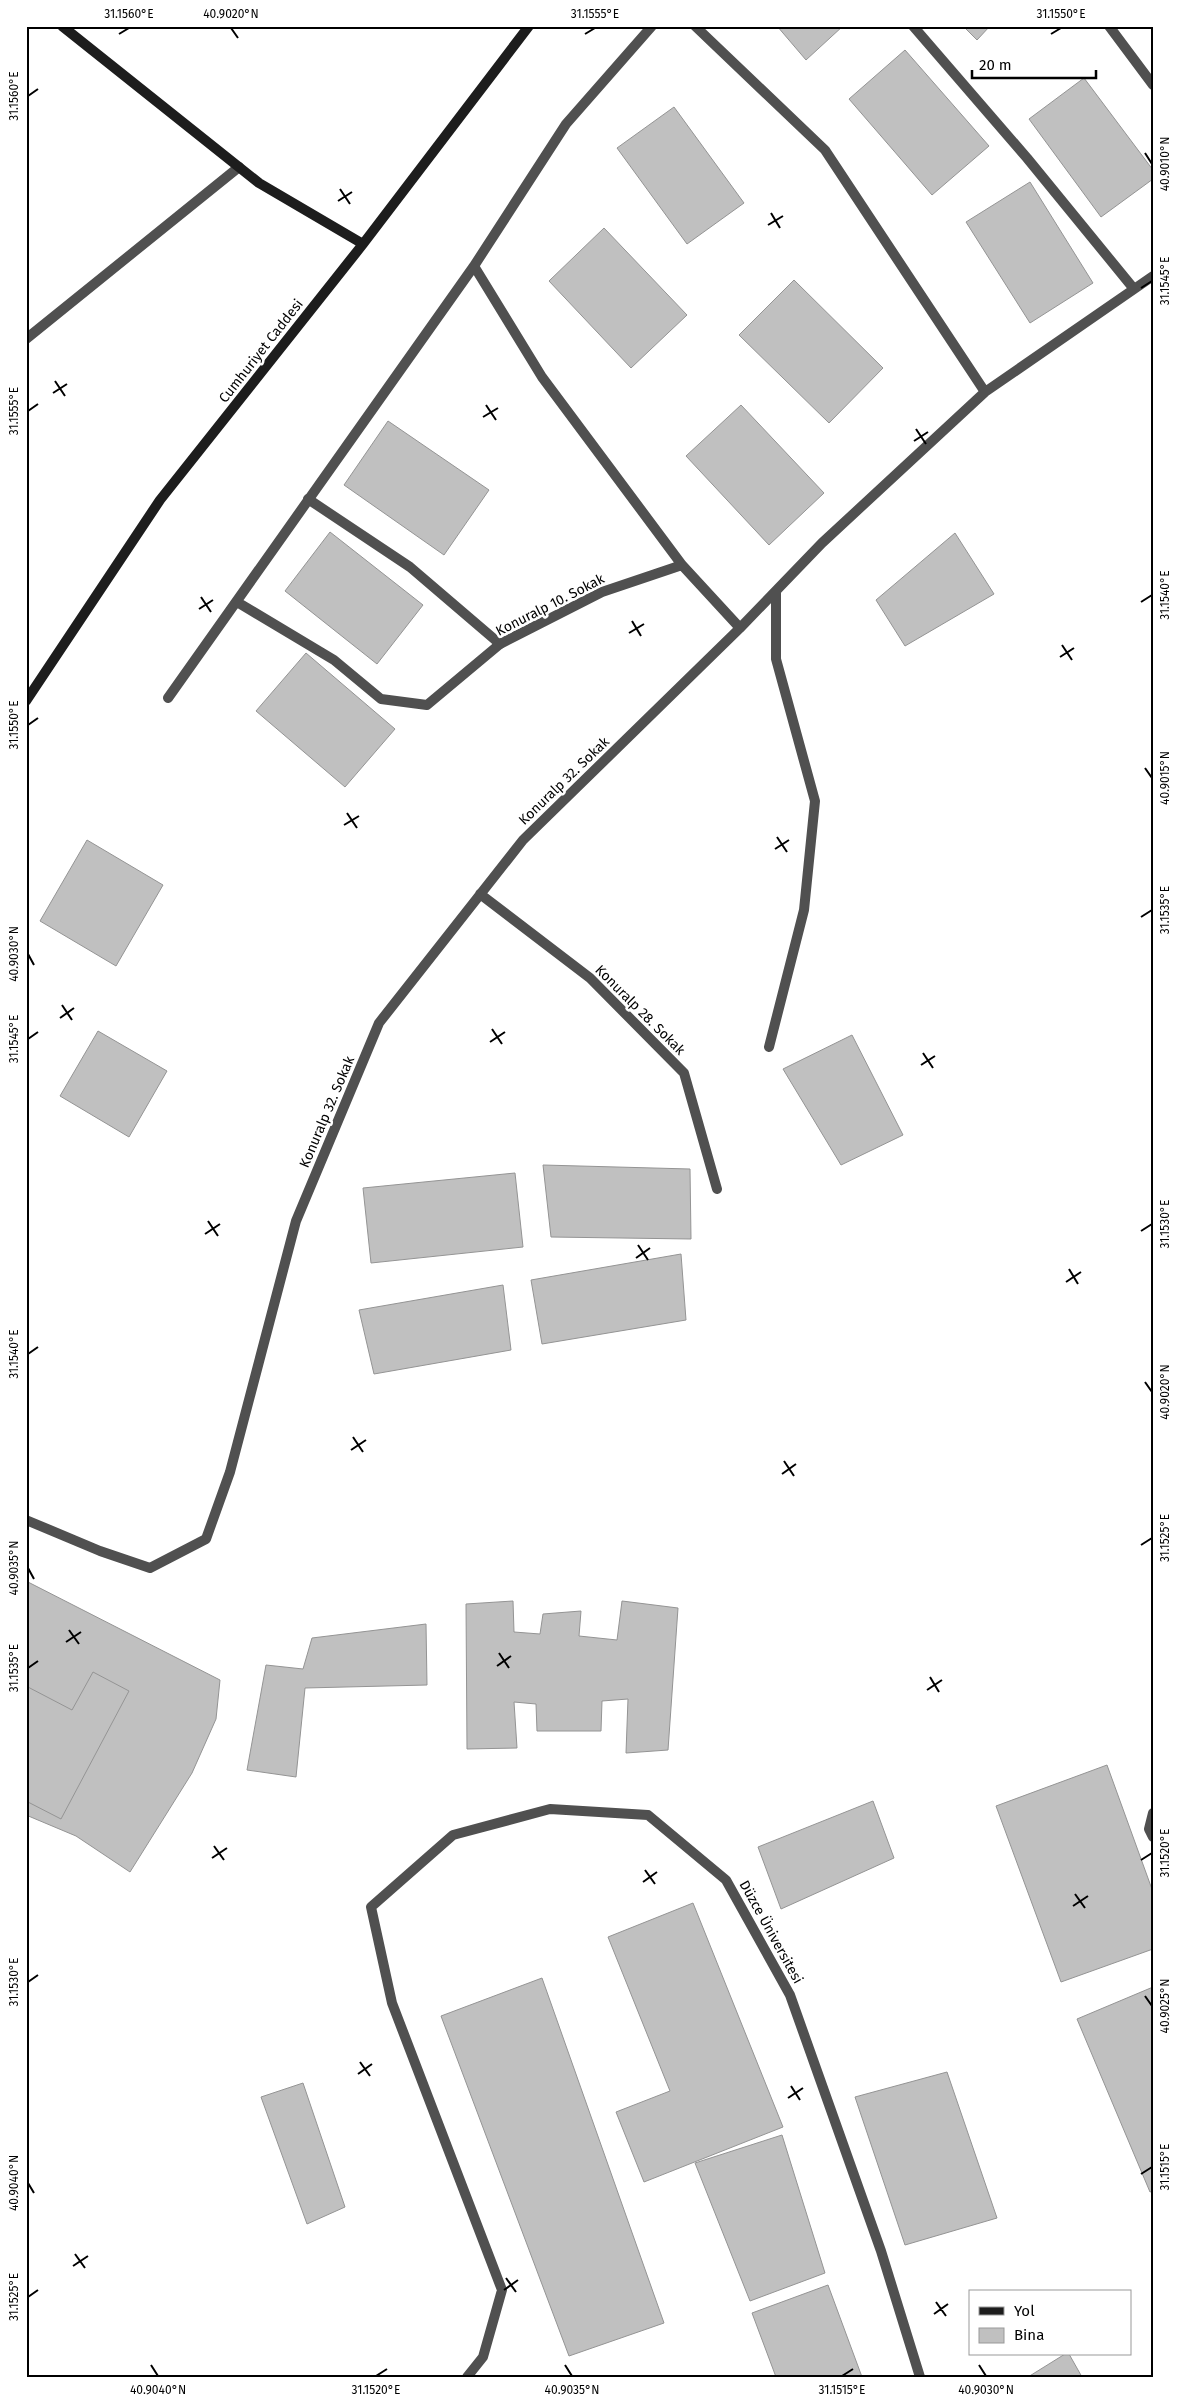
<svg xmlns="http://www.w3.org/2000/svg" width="1179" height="2403" viewBox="0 0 1179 2403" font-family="'Fira Sans',sans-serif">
  <rect width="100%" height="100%" fill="#fff"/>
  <path fill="#c0c0c0" stroke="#949494" d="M777,26H843L806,60Z
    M963,26H990L977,40Z
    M905,50L989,146L932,195L849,99Z
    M1084,78L1153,170V179L1101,217L1029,119Z
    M674,107L744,203L687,244L617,148Z
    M1030,182L1093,283L1030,323L966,222Z
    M604,228L687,315L631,368L549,281Z
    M794,280L883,368L829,423L739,335Z
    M741,405L824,493L769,545L686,456Z
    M388,421L489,490L444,555L344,485Z
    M330,532L423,605L377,664L285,591Z
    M955,533L994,594L905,646L876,600Z
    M306,653L395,729L345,787L256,711Z
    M87,840L163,885L116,966L40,921Z
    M98,1031L167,1071L129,1137L60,1096Z
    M852,1035L903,1135L841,1165L783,1069Z
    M543,1165L690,1169L691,1239L551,1237Z
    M515,1173L523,1247L371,1263L363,1188Z
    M681,1254L686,1320L542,1344L531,1280Z
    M503,1285L511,1350L374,1374L359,1310Z
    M26,1581L220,1680L216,1719L192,1773L130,1872L76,1836L26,1815Z
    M513,1601L514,1632L540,1634L543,1614L581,1611L579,1636L617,1640L622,1601L678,1608L668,1750L626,1753L628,1699L602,1701L601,1731H537L536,1704L514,1702L517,1748L467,1749L466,1604Z
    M426,1624L427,1685L305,1688L296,1777L247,1770L266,1665L303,1669L312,1638Z
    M93,1672L129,1691L61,1819L26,1801V1686L72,1710Z
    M1107,1765L1153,1892V1949L1061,1982L996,1806Z
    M873,1801L894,1858L781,1909L758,1847Z
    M693,1903L783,2127L644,2182L616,2112L670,2091L608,1937Z
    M542,1978L664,2323L569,2356L441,2016Z
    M1153,1987V2191L1150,2192L1077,2019Z
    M947,2072L997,2218L905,2245L855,2097Z
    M303,2083L345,2207L307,2224L261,2097Z
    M782,2135L825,2273L750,2301L695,2163Z
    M828,2285L862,2377H776L752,2313Z
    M1065,2354H1069L1082,2377H1028Z"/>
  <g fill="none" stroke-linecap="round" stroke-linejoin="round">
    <path stroke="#505050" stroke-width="10" d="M308,499L410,567L500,644
      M1153,1813L1149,1829L1153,1837"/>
    <path stroke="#505050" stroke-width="10" d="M652,26L566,124L474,266L542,377L682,565L740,628L822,543L985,392L1153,276
      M695,26L825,150L985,392
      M913,26L1027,158L1134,289
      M1109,26L1153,85
      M26,339L239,167
      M237,602L334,660L381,699L427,705L500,644L602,592L682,565
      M168,698L474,266
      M480,894L590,978L684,1073L717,1189
      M769,1047L804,910L815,801L776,659V591
      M26,1520L100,1551L150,1568L206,1539L230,1472L296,1221L379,1023L523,840L740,628
      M467,2377L483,2357L502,2290L392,2003L371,1907L453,1835L550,1809L648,1815L726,1880L790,1995L881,2251L920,2377"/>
    <path stroke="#1d1d1d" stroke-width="10" d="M62,26L259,183L363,244
      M26,701L160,500L363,244L529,26"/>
  </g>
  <path fill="none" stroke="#000" stroke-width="2" d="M231,28L238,38M119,34L129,28M585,34L595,28M1051,34L1061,28M28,96L38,89M1145,153L1152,164M340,189L350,204M338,201L352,192M771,213L780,228M768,225L783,216M1141,288L1152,281M55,381L65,396M53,393L67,384M486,405L496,420M28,411L38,404M483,417L498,408M916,429L926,444M914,441L928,432M201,597L211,612M1141,602L1152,595M199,609L213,600M632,621L641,636M629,633L644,624M1062,645L1072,660M1060,657L1074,648M28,725L38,718M1145,768L1152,778M347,813L357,828M344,825L359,816M777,837L787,852M775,849L789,840M1141,917L1152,910M28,954L34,965M62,1005L72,1020M60,1018L74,1008M492,1029L502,1044M28,1039L38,1032M490,1042L505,1032M923,1053L933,1068M921,1065L935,1056M208,1221L218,1236M1141,1231L1152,1224M205,1234L220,1224M638,1245L648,1260M636,1258L650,1248M1069,1269L1078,1284M1066,1282L1081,1272M28,1354L38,1347M1145,1382L1152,1392M353,1437L363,1452M351,1450L366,1440M784,1461L794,1476M782,1474L796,1464M1141,1545L1152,1538M28,1568L34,1579M69,1630L79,1644M66,1642L81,1632M499,1653L509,1668M497,1666L511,1656M28,1668L38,1661M930,1677L939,1692M927,1690L942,1680M214,1846L224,1860M212,1858L227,1848M1141,1860L1152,1853M645,1870L655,1884M643,1882L657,1872M1075,1894L1085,1908M1073,1906L1088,1896M28,1982L38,1975M1145,1996L1152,2006M360,2062L370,2076M358,2074L372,2064M791,2086L800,2100M788,2098L803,2088M1141,2174L1152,2167M28,2183L34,2193M75,2254L85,2268M73,2266L88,2256M506,2278L516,2292M504,2290L518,2280M28,2297L38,2290M936,2302L946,2316M934,2314L948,2304M151,2365L158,2376M565,2365L572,2376M979,2365L986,2376M376,2376L387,2369M842,2376L853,2369"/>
  <g text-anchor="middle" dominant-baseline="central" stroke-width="5" stroke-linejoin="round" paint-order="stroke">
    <g font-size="14" fill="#000" stroke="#fff">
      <text transform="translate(261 351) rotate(-52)">Cumhuriyet Caddesi</text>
      <text transform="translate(550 605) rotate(-27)">Konuralp 10. Sokak</text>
      <text transform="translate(564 781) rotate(-44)">Konuralp 32. Sokak</text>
      <text transform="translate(640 1010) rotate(45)">Konuralp 28. Sokak</text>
      <text transform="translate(327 1112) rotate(-67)">Konuralp 32. Sokak</text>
      <text transform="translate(771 1932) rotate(61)">Düzce Üniversitesi</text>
    </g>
  </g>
  <rect width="1179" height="2403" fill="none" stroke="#ffffff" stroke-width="55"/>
  <rect x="969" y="2290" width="162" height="65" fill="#ffffff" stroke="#999999"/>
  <rect x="979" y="2307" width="25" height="8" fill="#1d1d1d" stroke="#999999"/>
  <text x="1014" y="2316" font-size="15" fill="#000000">Yol</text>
  <rect x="979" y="2328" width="25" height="15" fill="#c0c0c0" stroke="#999999"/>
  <text x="1014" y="2340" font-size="15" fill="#000000">Bina</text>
  <path d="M972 70v8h124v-8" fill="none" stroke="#000000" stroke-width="2.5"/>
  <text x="979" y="70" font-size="15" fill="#000000" stroke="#ffffff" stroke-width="4" paint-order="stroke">20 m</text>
  <rect x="28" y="28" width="1124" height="2348" fill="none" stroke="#000" stroke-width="2"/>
  <g font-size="12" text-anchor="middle" fill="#000">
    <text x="129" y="18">31.1560°E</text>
    <text x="231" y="18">40.9020°N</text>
    <text x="595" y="18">31.1555°E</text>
    <text x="1061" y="18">31.1550°E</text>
    <text transform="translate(14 96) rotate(-90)" y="4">31.1560°E</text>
    <text transform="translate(1165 164) rotate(-90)" y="4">40.9010°N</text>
    <text transform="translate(1165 281) rotate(-90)" y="4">31.1545°E</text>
    <text transform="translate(14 411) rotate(-90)" y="4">31.1555°E</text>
    <text transform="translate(1165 595) rotate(-90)" y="4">31.1540°E</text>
    <text transform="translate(14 725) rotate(-90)" y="4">31.1550°E</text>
    <text transform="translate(1165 778) rotate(-90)" y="4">40.9015°N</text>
    <text transform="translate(1165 910) rotate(-90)" y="4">31.1535°E</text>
    <text transform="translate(14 954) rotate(-90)" y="4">40.9030°N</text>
    <text transform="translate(14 1039) rotate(-90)" y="4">31.1545°E</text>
    <text transform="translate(1165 1224) rotate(-90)" y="4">31.1530°E</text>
    <text transform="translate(14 1354) rotate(-90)" y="4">31.1540°E</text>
    <text transform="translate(1165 1392) rotate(-90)" y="4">40.9020°N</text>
    <text transform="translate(1165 1538) rotate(-90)" y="4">31.1525°E</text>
    <text transform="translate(14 1568) rotate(-90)" y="4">40.9035°N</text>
    <text transform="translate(14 1668) rotate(-90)" y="4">31.1535°E</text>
    <text transform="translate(1165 1853) rotate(-90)" y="4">31.1520°E</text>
    <text transform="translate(14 1982) rotate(-90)" y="4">31.1530°E</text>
    <text transform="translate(1165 2006) rotate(-90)" y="4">40.9025°N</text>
    <text transform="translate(1165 2167) rotate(-90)" y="4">31.1515°E</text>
    <text transform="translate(14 2183) rotate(-90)" y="4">40.9040°N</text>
    <text transform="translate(14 2297) rotate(-90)" y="4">31.1525°E</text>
    <text x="158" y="2394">40.9040°N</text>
    <text x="376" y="2394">31.1520°E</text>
    <text x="572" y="2394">40.9035°N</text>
    <text x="842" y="2394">31.1515°E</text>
    <text x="986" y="2394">40.9030°N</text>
  </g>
</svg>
